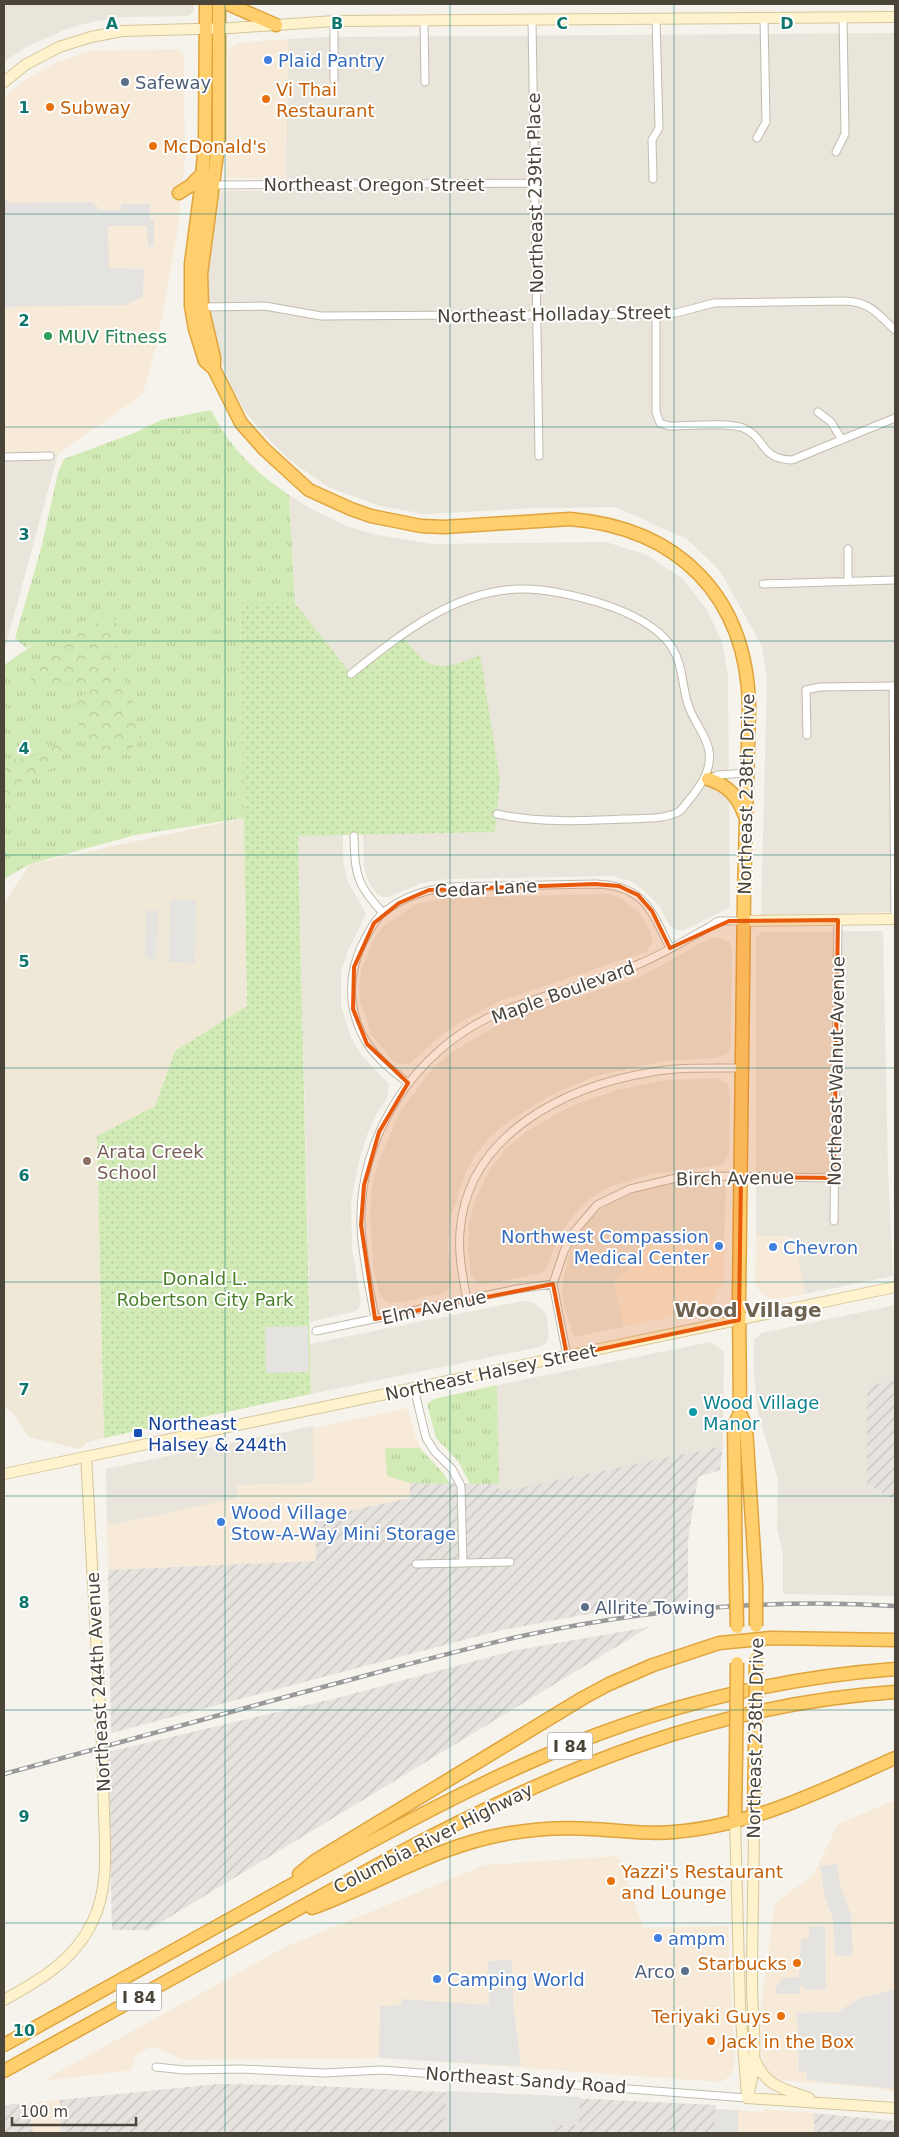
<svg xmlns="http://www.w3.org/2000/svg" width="899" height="2137" viewBox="0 0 899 2137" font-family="'DejaVu Sans',sans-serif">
  <defs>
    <pattern id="industrial-furrows" width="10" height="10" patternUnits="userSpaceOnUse" patternTransform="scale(1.25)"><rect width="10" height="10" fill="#e6e2dd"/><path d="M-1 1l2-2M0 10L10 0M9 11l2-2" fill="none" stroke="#c7c3be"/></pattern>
    <pattern id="grass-tufts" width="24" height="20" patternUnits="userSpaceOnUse" patternTransform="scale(1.25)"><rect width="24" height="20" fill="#d2eab5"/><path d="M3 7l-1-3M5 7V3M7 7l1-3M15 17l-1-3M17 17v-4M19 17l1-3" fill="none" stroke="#b6ca9c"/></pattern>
    <pattern id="forest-crowns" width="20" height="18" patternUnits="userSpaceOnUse" patternTransform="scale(1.25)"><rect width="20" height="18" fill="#d2eab5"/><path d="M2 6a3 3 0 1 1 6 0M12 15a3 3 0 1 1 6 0" fill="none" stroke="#b6ca9c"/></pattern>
    <pattern id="park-dots" width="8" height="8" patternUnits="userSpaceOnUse" patternTransform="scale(1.25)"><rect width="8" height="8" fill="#d2eab5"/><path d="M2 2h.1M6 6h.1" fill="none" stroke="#b6ca9c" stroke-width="1.8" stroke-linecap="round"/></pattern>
  </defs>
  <rect width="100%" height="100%" fill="#f6f3ec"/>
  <path fill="#eae5da" d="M4,4H194V11L188,16L124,17L96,21L69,28L28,46L4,62Z
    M895,33V912L761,915L767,679L762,646L720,571L687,539L615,507L537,508L425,514L380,506L328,487L291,461L266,437L244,410L231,387L211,332L206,270L216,196L221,191H286L288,39L325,37Z
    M58,454L4,652V455Z
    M289,495L313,510L347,526L372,534L431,544L606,542L647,555L683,579L708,611L722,643L728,674L730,907L685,930H677L670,926L660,907L647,893L631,881L611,876L448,879L422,883L389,897H382L376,893L368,881L364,867L363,834L495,832L480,656L456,665L440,667L425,662L413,650L352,675L295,603Z
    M298,835H343V860L347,880L366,914L347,953L341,972V1006L351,1038L362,1056L389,1084L387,1098L376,1115L367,1135L360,1157L351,1202L352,1249L361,1302L358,1309L353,1312L310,1322Z
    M608,894L621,898L639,912L651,933L652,943L646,952L500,1001L462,1021L443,1034L409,1064H398L392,1060L371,1034L360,1000L359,985L362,968L374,938L386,924L416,904L448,898Z
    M883,931L888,1170L893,1276L805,1294L798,1257L788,1236H756V938L761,932Z
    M716,937L729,941L732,949L731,1046L728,1053L716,1058L664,1061L596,1076L551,1095L511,1120L492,1135L476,1154L464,1176L449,1224L448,1250L452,1278L448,1290L443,1293L408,1301L392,1303L384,1300L379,1293L373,1265L370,1211L372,1186L379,1160L400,1112L433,1068L452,1052L498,1025L523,1014L640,977L710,938Z
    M717,1078L728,1085L730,1092L729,1153L723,1165L651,1174L609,1187L591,1198L575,1213L563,1230L553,1250L547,1268L541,1273L500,1282L480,1284L475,1280L471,1275L468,1249L469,1222L477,1196L489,1171L506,1149L527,1131L571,1106L617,1090L667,1080Z
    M698,1181L723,1184L726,1189L724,1241L656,1239L614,1284L624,1327L574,1337L565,1308L562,1292L564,1276L572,1243L585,1225L598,1212L613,1201L635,1192L665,1184Z
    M522,1301L533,1302L546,1314L549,1337L546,1343L539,1347L311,1394L310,1344Z
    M895,1305V1380L867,1386V1484L895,1501V1596L783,1594V1554L777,1529L778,1479L758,1413L754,1376V1340L762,1333Z
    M711,1342L724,1351L723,1446L499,1493L497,1385Z
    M313,1426L315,1482L291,1485L266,1484L237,1487L239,1498L107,1526L106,1469Z"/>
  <path fill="#f7ead8" d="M288,39L286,179L225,178L228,144V53L230,47L238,43Z
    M179,49L184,57L185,160L177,235L158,338L143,394L58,454L4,455V98L23,81L56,63L89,51Z
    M756,1236H788L804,1245L798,1257L805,1294L778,1299L768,1298L761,1293L755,1285Z
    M656,1239L724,1241V1282L713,1301L698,1311L624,1327L614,1284Z
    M408,1408L415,1436L420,1448H385L387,1476L410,1483V1498L315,1518L316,1561L108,1570L107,1526L238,1498L237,1486L266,1484L291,1485L314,1482L313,1428Z
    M895,1800V2092L876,2088L781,2080L774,2078L768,2073L765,2066L762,2053L760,2013L775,1903L813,1875L838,1824Z
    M619,1856L643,1928L728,1926L735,2065L730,2076L721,2082L384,2058L184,2060L152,2046L135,2056L132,2070L42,2081L283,1948L484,1865Z
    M60,2100L61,2132L33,2133L28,2103Z
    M764,2109L814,2113V2133H738V2110L764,2112Z"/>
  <path fill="url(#industrial-furrows)" d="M895,1380V1501L867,1484V1386Z
    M723,1446L720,1470L698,1477L688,1540V1600L599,1612L502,1630L111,1733L108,1570L316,1561L315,1518L410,1498V1483L499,1484V1492Z
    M649,1627L148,1930H112L108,1752L341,1697L512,1651Z
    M217,2084L297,2085L716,2105L715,2133H51L61,2132L60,2100Z
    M28,2103L33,2133H4V2107L11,2104Z
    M814,2113L895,2121V2133H814Z"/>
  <path fill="#efe8d6" d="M244,818L247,1007L175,1051L155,1106L97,1136L104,1438L88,1442L79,1449L29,1437L12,1412L4,1406V903L30,864Z"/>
  <path fill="url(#grass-tufts)" d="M211,410C231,449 254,471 289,495L295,603H240L244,818L135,835L30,864L4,879V665L37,642L26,648L15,638L41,549L58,473L64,459L134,433L161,420Z
    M497,1385L499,1484H470L458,1461L436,1438L427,1404L434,1399Z
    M385,1448H420L444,1474L450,1484L410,1483L387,1476Z"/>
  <path fill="url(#forest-crowns)" d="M108,617H113C126,636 112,650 112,670L131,687L134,693L132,713L143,733C135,755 112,759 91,750C87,744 73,713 73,706C74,699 81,696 87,693L84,685C71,679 63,685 51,688C45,689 39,686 34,685C22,664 37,665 49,656C55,652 59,644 65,639C76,630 95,625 108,617Z
    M61,744C66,778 40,765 24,779C20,782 20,787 17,792C15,797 11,801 8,804L4,805V763C14,758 24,759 35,755C44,752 51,746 61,744Z"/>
  <path fill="url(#park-dots)" d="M240,603H295L352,675L403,637C430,673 441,671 480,655L500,779L495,832L298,836L311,1394L104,1438L97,1136L155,1106L175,1051L247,1006Z"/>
  <path fill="#e5e3e0" d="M4,199L10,203L91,202L98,207V210H121V204H150V220H154V246L148,247L147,226H108L109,268L144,269L143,297L125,305L4,307Z
    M170,900H196L195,963L169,962Z
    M146,910H158L156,959L145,958Z
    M308,1326L309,1372L266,1373L265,1327Z
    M837,1864L840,1885L851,1915L853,1955L835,1956L833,1919L825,1898L820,1866Z
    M825,1926L826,1989L806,1990L804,1986H800V1994H776V1987L783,1978L799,1977L801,1939H809V1927Z
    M512,1960L513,2000L521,2066L379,2058L380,2006L401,2005L402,1999L489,2005L488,1961Z
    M895,1989V2089L806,2080L807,2072L799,2071L797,2013L838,2012L860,1998Z
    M446,2091L580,2097L579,2125H555L554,2133H444Z
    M715,2109L738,2110V2133H715Z"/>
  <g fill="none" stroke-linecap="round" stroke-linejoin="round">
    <g stroke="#c2bbae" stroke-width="9">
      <path id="street" d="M532,20L539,456
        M424,21L425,82
        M334,79V21
        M757,138L766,122L764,18
        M836,152L845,134L843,17
        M653,179L652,140L659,128L656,19
        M213,185L535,183
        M202,307L265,306L321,316L656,314L676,313L714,303L845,301C870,302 878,314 895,330
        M656,314V412L660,423L669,426C686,426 728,422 743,428C766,437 759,459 792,460L895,418
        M818,412L831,422L842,440
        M4,457L50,456
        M848,549V581
        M763,584L895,580
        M351,674C400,635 453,591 519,589C545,588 573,595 597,602C623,610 655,623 671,646C684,665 681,686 689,707C693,719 701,729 706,741C718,768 697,791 680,811C665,820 642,818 624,819C581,821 539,823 497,814
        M893,686L895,919
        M807,735L806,690L820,687L895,686
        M709,779L718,775L747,773
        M354,836C355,874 356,884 383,913
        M408,1083C393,1071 377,1059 367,1043C346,1009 347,971 366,937C371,928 376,918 384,912C403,897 425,890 448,887L595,884C643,885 651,909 670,948
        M834,1221L838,920
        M467,1300C463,1277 458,1255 460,1232C467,1134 566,1086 652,1072C682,1067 712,1068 743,1068
        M375,1319C370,1288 362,1257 361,1225C358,1136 415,1050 496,1014C542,994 593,984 639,964C663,954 686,940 709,927L718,921H744
        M316,1331L517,1289L553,1284
        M567,1356L553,1284L564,1251L574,1232L597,1205L630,1189L680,1177L713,1176L834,1178
        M414,1388L426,1438L435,1452L452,1469L461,1486L463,1563
        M416,1564L510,1562
        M156,2067L184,2070L241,2069L324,2073L382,2070L747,2098"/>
    </g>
    <g stroke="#d6c79b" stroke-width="12">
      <path id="secondary" d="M4,82L25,65L59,47L91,37L122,31L231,28L334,21L895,17
        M744,921L895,919
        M4,1474L895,1287
        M735,1820L740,2005L747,2096
        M4,2000C40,1980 74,1961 93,1921C109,1887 105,1849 104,1813C103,1772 102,1732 99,1692C95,1613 91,1535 86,1457
        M756,2061C764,2086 787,2090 809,2098
        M747,2098C760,2061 752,2022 752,1983C752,1927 754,1871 754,1815
        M747,2098L895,2108"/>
    </g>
    <g stroke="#e0a43c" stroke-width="15">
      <path id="highway" d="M206,4L205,141L201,188L191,264V306L195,329L205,361L214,369L241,423L264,449L309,490L351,509L371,516L421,526L444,527L570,519C679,528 747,597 749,707L744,896L739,1298L740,1413L734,1426L736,1586
        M228,4L276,25
        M179,193L190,186L203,173
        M214,369V358L202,307L201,274L219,139V4
        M708,779C727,785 737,795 744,814
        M740,1413L746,1427L756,1585
        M754,1815L755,1750
        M735,1820L736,1755
        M299,1874L315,1861L583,1698L609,1684L653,1665L719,1643L771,1638L895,1640
        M312,1908C376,1885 436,1846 505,1834C533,1829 563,1827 592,1829C619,1830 647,1835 674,1832C752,1826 825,1789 895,1758
        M4,2045C104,1989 204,1933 304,1878C383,1835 462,1791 544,1756C655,1708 775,1678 895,1669
        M4,2071L403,1851C561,1768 715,1704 895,1692"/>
    </g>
    <use href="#street" stroke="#fff" stroke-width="7"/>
    <use href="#secondary" stroke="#fff3cd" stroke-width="10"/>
    <use href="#highway" stroke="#ffcf6e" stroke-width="12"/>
    <g stroke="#9a9a9a" stroke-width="4.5">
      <path id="rail" d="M4,1774C104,1746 204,1719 304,1692C377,1673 449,1652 522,1636C643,1610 771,1598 895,1606"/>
    </g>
    <use href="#rail" stroke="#fff" stroke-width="2.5" stroke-dasharray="8" stroke-linecap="butt"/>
    <g stroke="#e0a43c" stroke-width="15" stroke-linecap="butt">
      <path id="highway-bridge" d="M756,1585V1626
        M736,1586L737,1627
        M755,1750L756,1658
        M736,1755L737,1663"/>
    </g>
    <use href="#highway-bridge" stroke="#ffcf6e" stroke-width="12"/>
  </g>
  <path fill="#e8590c" fill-opacity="0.2" stroke="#e8590c" stroke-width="4" stroke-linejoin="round" d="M595,884L619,886L638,895L652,911L670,948L729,921L838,920L834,1178L741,1177L739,1320L567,1356L553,1284L375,1319L361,1225L364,1185L379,1132L408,1083L367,1044L353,1009L354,967L374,923L399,903L429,890Z"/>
  <path fill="none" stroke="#0f766e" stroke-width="1" stroke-opacity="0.55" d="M225,4V2133M450,4V2133M674,4V2133M4,214H895M4,427H895M4,641H895M4,855H895M4,1068H895M4,1282H895M4,1496H895M4,1710H895M4,1923H895"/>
  <g fill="#3f7fe0" stroke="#fff" stroke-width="2">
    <circle cx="268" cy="60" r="5"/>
    <circle cx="719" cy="1246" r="5"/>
    <circle cx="773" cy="1247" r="5"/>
    <circle cx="221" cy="1522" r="5"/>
    <circle cx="658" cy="1938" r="5"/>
    <circle cx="437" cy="1979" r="5"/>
  </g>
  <g fill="#5c6f8a" stroke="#fff" stroke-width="2">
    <circle cx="125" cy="82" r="5"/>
    <circle cx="585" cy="1607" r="5"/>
    <circle cx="685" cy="1971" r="5"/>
  </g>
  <g fill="#e8710a" stroke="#fff" stroke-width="2">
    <circle cx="266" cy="99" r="5"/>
    <circle cx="50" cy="107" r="5"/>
    <circle cx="153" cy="146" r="5"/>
    <circle cx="611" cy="1881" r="5"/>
    <circle cx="797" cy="1963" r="5"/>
    <circle cx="781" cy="2016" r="5"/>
    <circle cx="711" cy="2041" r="5"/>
  </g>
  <circle fill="#2e9e5b" stroke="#fff" stroke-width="2" cx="48" cy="336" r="5"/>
  <circle fill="#8d6e63" stroke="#fff" stroke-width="2" cx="87" cy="1161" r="5"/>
  <circle fill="#0f9aa8" stroke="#fff" stroke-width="2" cx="693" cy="1412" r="5"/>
  <rect fill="#1a4fb4" stroke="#fff" stroke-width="2" x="133" y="1428" width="10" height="10" rx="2.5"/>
  <g text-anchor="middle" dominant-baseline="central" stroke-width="4" stroke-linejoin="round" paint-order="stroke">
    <g fill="#fff" stroke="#817c74" stroke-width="1">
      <rect x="547.5" y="1732.5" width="45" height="27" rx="4"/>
      <rect x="116.5" y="1983.5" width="45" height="27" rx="4"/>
    </g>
    <g font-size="16" font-weight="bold" fill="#4b4439">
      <text x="570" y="1746">I 84</text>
      <text x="139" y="1997">I 84</text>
    </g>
    <g font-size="18" fill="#366cbe" stroke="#fff" text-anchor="start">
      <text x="278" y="60">Plaid Pantry</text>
      <text x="709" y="1236" text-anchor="end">Northwest Compassion<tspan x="709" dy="21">Medical Center</tspan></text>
      <text x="783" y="1247">Chevron</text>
      <text x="231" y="1512">Wood Village<tspan x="231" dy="21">Stow-A-Way Mini Storage</tspan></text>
      <text x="668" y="1938">ampm</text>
      <text x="447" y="1979">Camping World</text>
    </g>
    <g font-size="18" fill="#4e5e75" stroke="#fff" text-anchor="start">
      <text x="135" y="82">Safeway</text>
      <text x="595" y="1607">Allrite Towing</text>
      <text x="675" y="1971" text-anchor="end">Arco</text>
    </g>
    <g font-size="18" fill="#c56008" stroke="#fff" text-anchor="start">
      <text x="276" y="89">Vi Thai<tspan x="276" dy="21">Restaurant</tspan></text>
      <text x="60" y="107">Subway</text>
      <text x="163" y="146">McDonald's</text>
      <text x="621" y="1871">Yazzi's Restaurant<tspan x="621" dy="21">and Lounge</tspan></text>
      <text x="787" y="1963" text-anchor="end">Starbucks</text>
      <text x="771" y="2016" text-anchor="end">Teriyaki Guys</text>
      <text x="721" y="2041">Jack in the Box</text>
    </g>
    <g font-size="18" fill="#4b4439" stroke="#fff">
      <text x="374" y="184">Northeast Oregon Street</text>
      <text transform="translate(535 193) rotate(-91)">Northeast 239th Place</text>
      <text transform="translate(554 314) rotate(-1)">Northeast Holladay Street</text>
      <text transform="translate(746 794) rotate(-89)">Northeast 238th Drive</text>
      <text transform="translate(486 888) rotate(-3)">Cedar Lane</text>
      <text transform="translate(563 992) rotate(-20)">Maple Boulevard</text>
      <text transform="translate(836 1071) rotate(-89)">Northeast Walnut Avenue</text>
      <text transform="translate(735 1178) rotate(-1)">Birch Avenue</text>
      <text transform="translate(434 1307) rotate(-12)">Elm Avenue</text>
      <text transform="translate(491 1372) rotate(-12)">Northeast Halsey Street</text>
      <text transform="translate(98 1682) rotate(-93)">Northeast 244th Avenue</text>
      <text transform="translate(755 1738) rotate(-89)">Northeast 238th Drive</text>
      <text transform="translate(433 1838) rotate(-27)">Columbia River Highway</text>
      <text transform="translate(526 2080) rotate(4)">Northeast Sandy Road</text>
    </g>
    <g font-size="18" fill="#27864d" stroke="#fff" text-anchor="start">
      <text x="58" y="336">MUV Fitness</text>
    </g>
    <g font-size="18" fill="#785e54" stroke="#fff" text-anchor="start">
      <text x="97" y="1151">Arata Creek<tspan x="97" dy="21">School</tspan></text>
    </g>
    <g font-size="18" fill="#4a7f2a" stroke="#fff">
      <text x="205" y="1278">Donald L.<tspan x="205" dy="21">Robertson City Park</tspan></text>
    </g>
    <g font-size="18" fill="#0d838f" stroke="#fff" text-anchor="start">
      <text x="703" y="1402">Wood Village<tspan x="703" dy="21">Manor</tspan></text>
    </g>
    <g font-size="18" fill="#164399" stroke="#fff" text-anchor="start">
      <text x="148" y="1423">Northeast<tspan x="148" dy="21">Halsey &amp; 244th</tspan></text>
    </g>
    <g font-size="20" font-weight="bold" fill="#6e6250" stroke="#fff">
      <text x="748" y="1310">Wood Village</text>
    </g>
  </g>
  <g font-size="16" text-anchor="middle" font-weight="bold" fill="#0f766e" stroke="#fff" stroke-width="4" stroke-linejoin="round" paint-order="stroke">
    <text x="112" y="29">A</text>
    <text x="337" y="29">B</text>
    <text x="562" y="29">C</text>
    <text x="787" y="29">D</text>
    <text x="24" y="113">1</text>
    <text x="24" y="326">2</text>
    <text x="24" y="540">3</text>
    <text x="24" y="754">4</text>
    <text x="24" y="967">5</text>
    <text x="24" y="1181">6</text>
    <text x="24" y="1395">7</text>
    <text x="24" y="1608">8</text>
    <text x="24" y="1822">9</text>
    <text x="24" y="2036">10</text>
  </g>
  <rect width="899" height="2137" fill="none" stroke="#4b4439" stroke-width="10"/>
  <path d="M12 2117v8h124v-8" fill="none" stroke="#4b4439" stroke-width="2.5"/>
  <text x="20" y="2117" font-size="15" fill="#4b4439" stroke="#ffffff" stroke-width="4" paint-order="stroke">100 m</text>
</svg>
